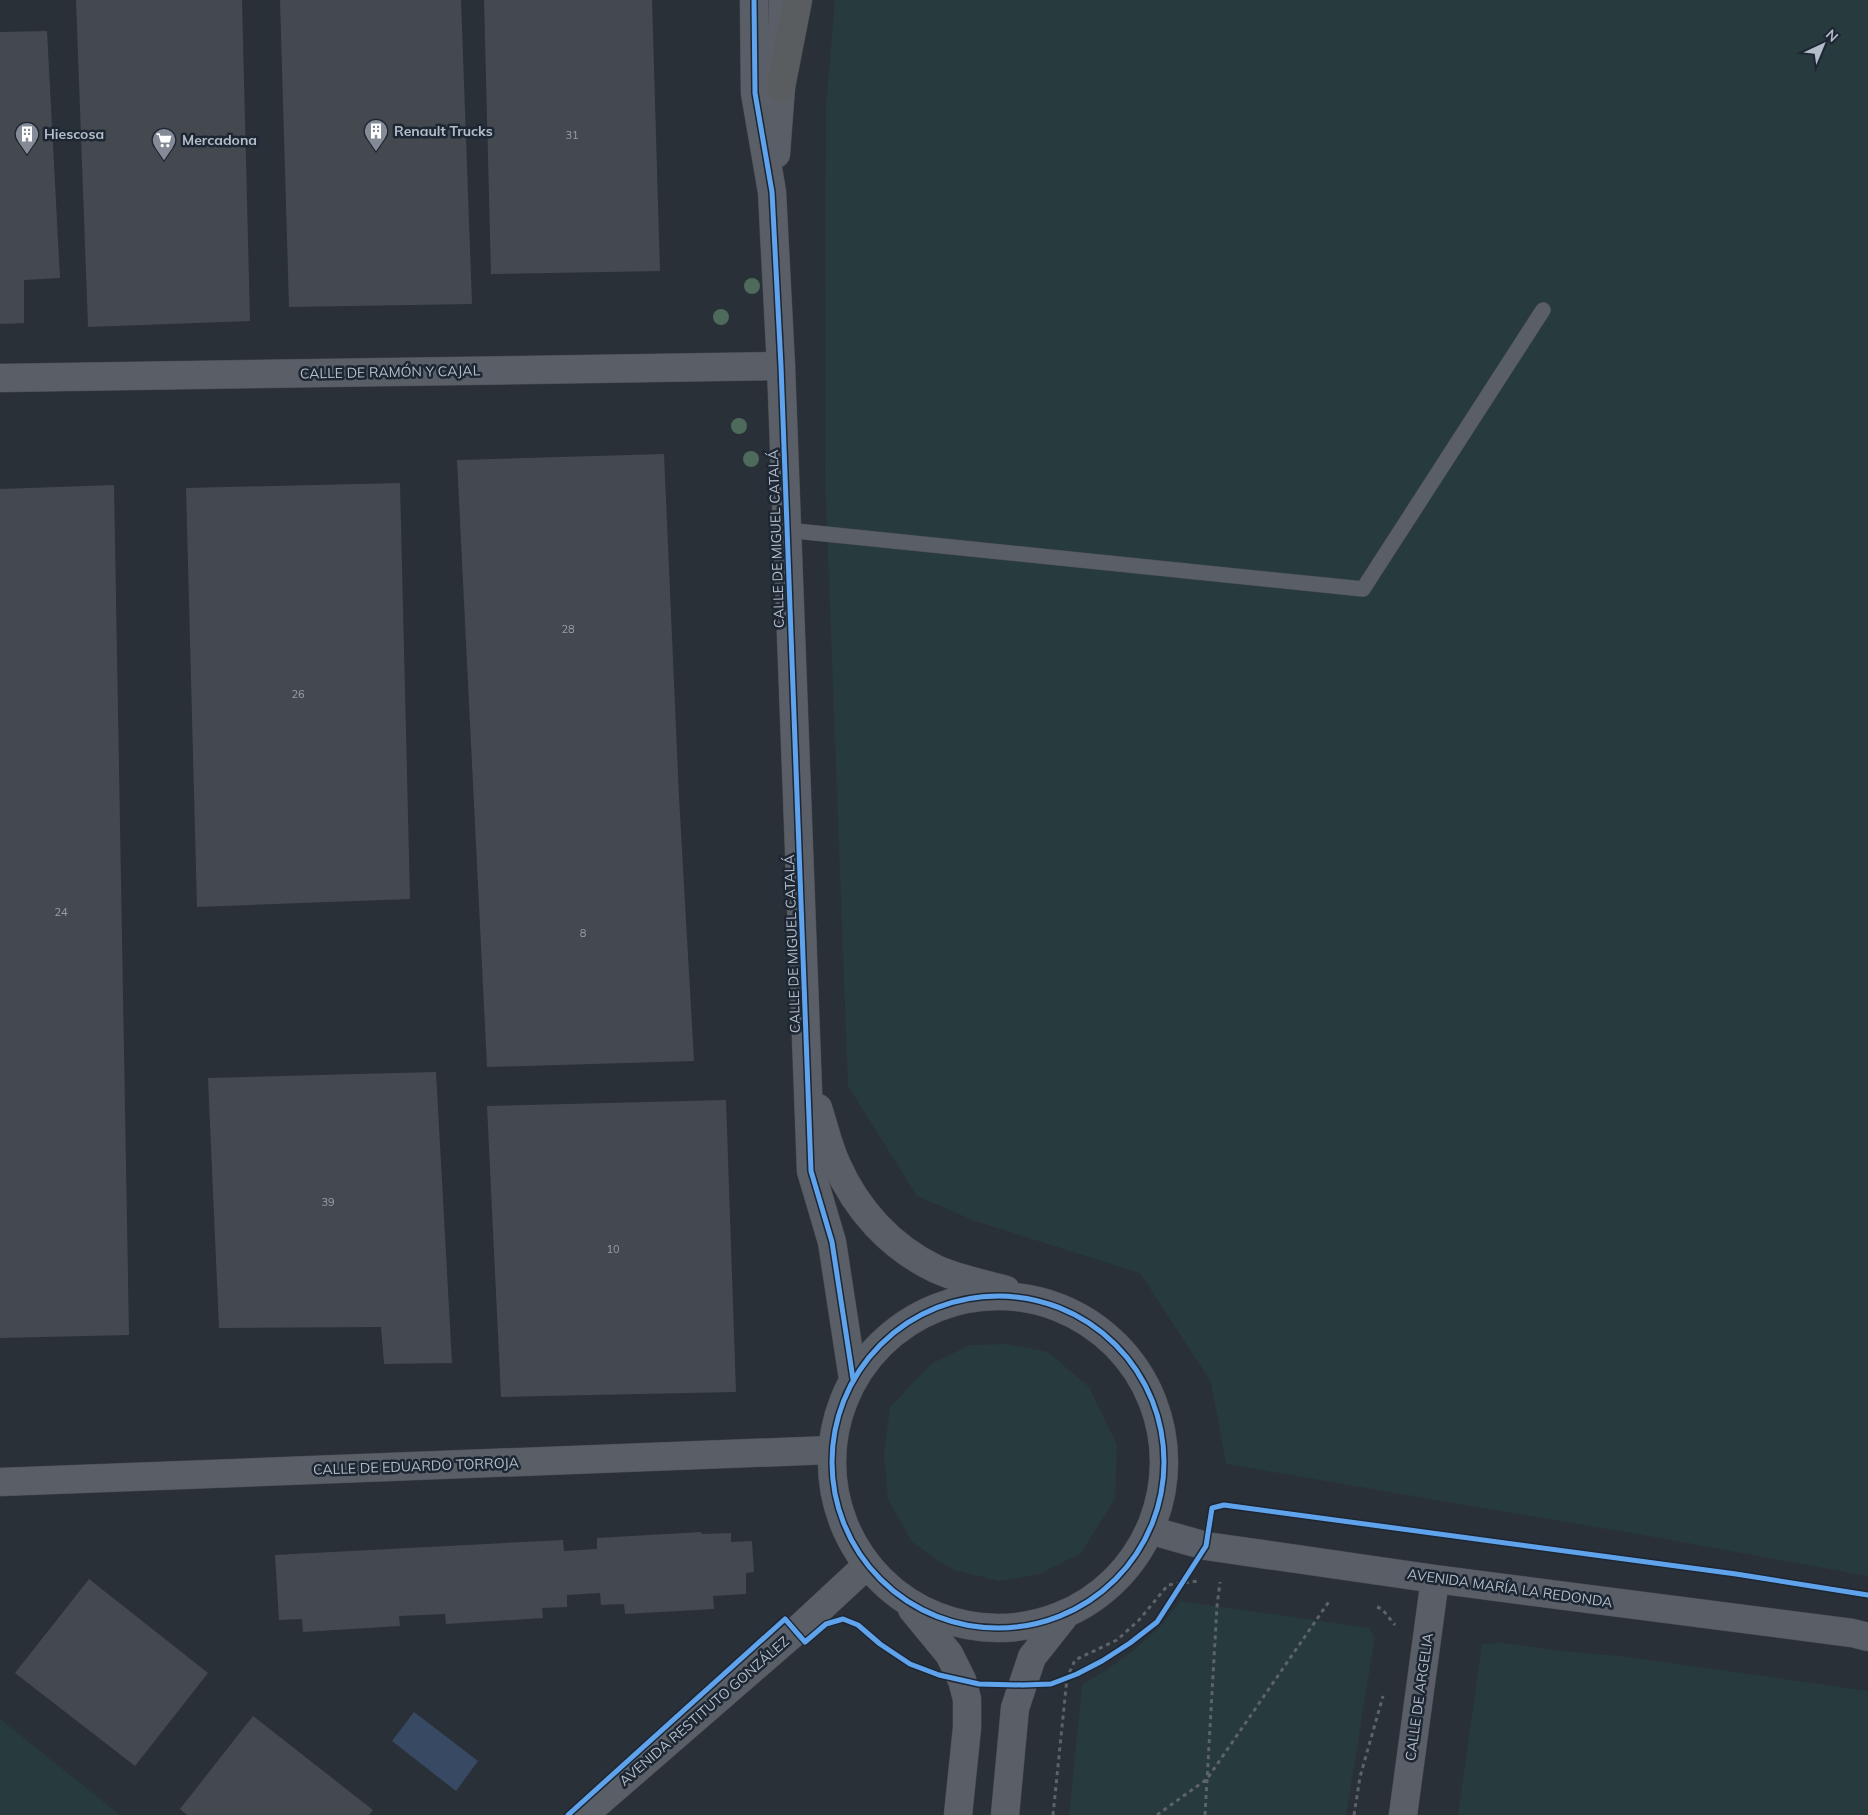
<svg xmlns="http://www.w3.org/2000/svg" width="1868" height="1815" viewBox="0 0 1868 1815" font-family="Mulish,sans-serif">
  <rect width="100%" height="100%" fill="#2a3038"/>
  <path fill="#273a3e" d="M835,0H1868V1576L1666,1539L1226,1464L1211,1382L1140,1273L975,1221L917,1196L848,1086L825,472L826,108Z
    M1006,1344L1048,1352L1089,1387L1117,1445L1115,1499L1081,1553L1039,1574L999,1581L951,1569L912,1542L888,1499L884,1455L890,1407L931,1364L970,1345Z
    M1180,1601L1369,1628L1375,1637L1346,1815H1069L1082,1685C1120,1662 1155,1638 1180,1601Z
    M1497,1642L1561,1651L1620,1656L1868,1691V1815H1458L1482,1644H1491Z
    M0,1719L120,1815H0Z"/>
  <path fill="#384963" d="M414,1712L478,1761L456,1791L392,1741Z"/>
  <path fill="#444950" d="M76,0H242L250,321L88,327Z
    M280,0H461L472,304L289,307Z
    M484,0H652L660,271L491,274Z
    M47,31L60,278L24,280V323L0,324V32Z
    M664,454L679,797L694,1061L487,1067L457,460Z
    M400,483L410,899L197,907L186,488Z
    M114,485L129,1335L0,1338V489Z
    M436,1072L452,1363L384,1364L381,1327L219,1328L208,1078Z
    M726,1100L736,1392L501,1397L487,1106Z
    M701,1532L702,1534L731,1533V1542L752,1541L754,1572L746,1573V1594L713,1596L714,1609L625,1614L624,1604L601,1605L600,1593L567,1595V1607L542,1608L543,1618L446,1624L445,1614L399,1616L400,1626L303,1632L302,1619L279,1620L275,1555L563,1540L564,1551L597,1549V1538Z
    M89,1579L208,1673L135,1766L15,1673Z
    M253,1716L373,1810L369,1815H187L180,1809Z"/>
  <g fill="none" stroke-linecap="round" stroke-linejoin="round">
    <g stroke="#484c53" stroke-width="16">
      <path id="service" d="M786,530L1363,589L1543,310"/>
    </g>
    <g stroke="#484c53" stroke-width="29">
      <path id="minor" d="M0,378L781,366
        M0,1482L831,1450
        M1153,1531L1206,1546L1435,1579L1852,1633L1868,1637
        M584,1815L795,1632L866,1566
        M1403,1815L1435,1579"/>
    </g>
    <g stroke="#484c53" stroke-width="29">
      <path id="tertiary" d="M754,0L755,93L772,192L781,366L811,1171L832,1242L853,1379
        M776,154L781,87L783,0
        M818,1108C824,1126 828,1145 836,1163C856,1209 890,1247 936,1269C955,1278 985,1284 1006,1290
        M832 1462a166 166 0 1 1 332 0a166 166 0 1 1-332 0Z
        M912,1609L949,1654L962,1680L967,1699V1728L958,1815
        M1005,1815L1015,1708L1032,1657L1063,1618"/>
    </g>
    <g stroke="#474c53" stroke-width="29">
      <path id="motorway" d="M781,87L798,0"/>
    </g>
    <path stroke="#5d636a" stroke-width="3" stroke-dasharray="4 4" stroke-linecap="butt" d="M1377,1607L1382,1609L1395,1625
      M1053,1815L1067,1678L1075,1660L1117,1640L1139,1620L1168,1585L1198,1581
      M1157,1815L1207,1779L1330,1600
      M1205,1815L1217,1606L1220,1582
      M1354,1815L1360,1777L1383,1696"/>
    <use href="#service" stroke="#5a5e66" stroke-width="15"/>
    <use href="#minor" stroke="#5a5e66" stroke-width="28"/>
    <use href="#tertiary" stroke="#5a5e66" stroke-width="28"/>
    <use href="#motorway" stroke="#5a5d60" stroke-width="28"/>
    <g stroke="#1d2633" stroke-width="8">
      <path id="cycleway" d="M754,0L755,93L772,192L781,366L811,1171L832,1242L853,1379
        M832 1462a166 166 0 1 1 332 0a166 166 0 1 1-332 0Z
        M568,1815L785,1619L805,1642L826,1624L843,1619L858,1625L880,1644L910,1664L939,1675L979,1684L1023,1685L1051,1684L1077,1674L1102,1661L1130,1643L1157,1622L1206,1546L1212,1508L1224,1505L1736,1574L1868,1595"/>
    </g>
    <use href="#cycleway" stroke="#60a3ed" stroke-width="5"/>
  </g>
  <g fill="#4e6a5a">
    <circle cx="752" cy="286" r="8"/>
    <circle cx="721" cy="317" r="8"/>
    <circle cx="739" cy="426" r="8"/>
    <circle cx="751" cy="459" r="8"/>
  </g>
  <defs>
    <g id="building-pin" transform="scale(1.25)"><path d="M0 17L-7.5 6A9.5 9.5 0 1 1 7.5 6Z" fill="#848b96" stroke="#1d2633"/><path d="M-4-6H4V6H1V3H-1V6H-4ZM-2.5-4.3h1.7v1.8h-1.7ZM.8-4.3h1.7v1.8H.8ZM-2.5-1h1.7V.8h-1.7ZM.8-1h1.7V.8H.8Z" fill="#fff"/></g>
    <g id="supermarket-pin" transform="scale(1.25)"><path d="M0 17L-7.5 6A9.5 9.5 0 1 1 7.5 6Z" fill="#848b96" stroke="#1d2633"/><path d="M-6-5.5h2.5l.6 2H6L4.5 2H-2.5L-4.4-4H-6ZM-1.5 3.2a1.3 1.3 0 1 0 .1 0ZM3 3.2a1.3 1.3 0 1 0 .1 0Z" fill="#fff"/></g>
  </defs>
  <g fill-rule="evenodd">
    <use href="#building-pin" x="376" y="131"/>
    <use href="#building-pin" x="27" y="134"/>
    <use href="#supermarket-pin" x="164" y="140"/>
  </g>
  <g text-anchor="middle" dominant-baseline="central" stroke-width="5" stroke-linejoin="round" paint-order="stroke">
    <g font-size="11" fill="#989fab">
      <text x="572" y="135">31</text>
      <text x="568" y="629">28</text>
      <text x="298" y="694">26</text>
      <text x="61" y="912">24</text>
      <text x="583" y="933">8</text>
      <text x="328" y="1202">39</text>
      <text x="613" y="1249">10</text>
    </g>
    <g font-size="14" font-weight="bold" fill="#b4bcc9" stroke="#1d2633" text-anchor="start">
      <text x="394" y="131">Renault Trucks</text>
      <text x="44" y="134">Hiescosa</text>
      <text x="182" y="140">Mercadona</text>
    </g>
    <g font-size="14" fill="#b4bcc9" stroke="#1d2633">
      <text transform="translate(390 372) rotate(-1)">CALLE DE RAMÓN Y CAJAL</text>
      <text transform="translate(776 539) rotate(-92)">CALLE DE MIGUEL CATALÁ</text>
      <text transform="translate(792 944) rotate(-92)">CALLE DE MIGUEL CATALÁ</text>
      <text transform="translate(416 1466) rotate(-2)">CALLE DE EDUARDO TORROJA</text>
      <text transform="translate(1510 1588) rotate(8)">AVENIDA MARÍA LA REDONDA</text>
      <text transform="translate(1419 1697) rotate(-82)">CALLE DE ARGELIA</text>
      <text transform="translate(704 1711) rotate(-41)">AVENIDA RESTITUTO GONZÁLEZ</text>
    </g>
  </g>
  <g transform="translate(1823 45) rotate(44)" stroke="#1d2633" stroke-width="4" paint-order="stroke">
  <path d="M0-4L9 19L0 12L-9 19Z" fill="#b4bcc9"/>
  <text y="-8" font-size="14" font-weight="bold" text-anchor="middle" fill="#b4bcc9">N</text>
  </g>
</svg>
